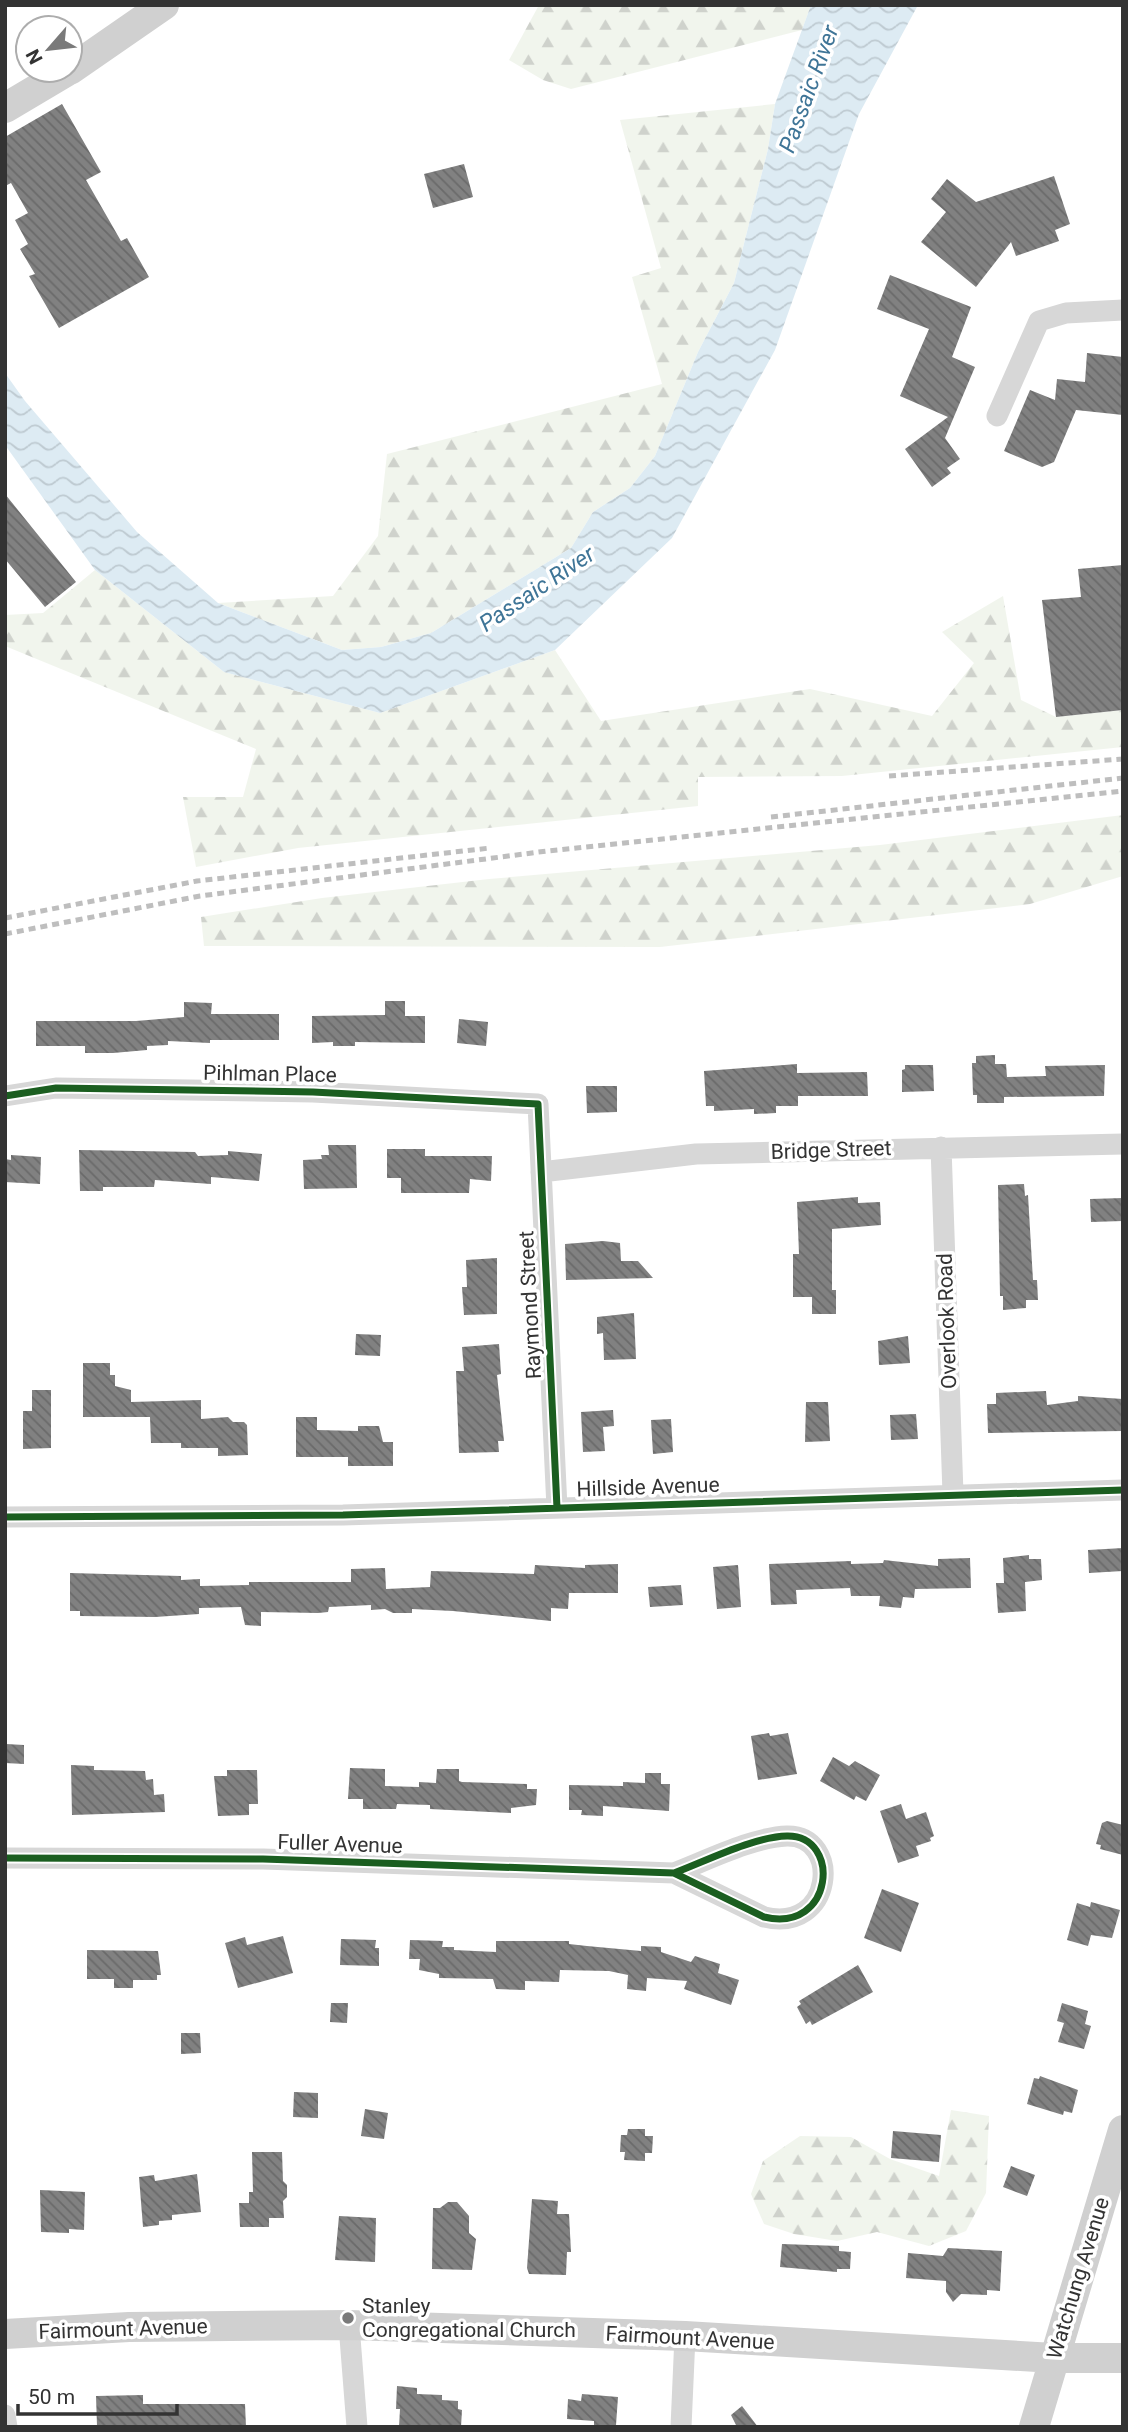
<svg xmlns="http://www.w3.org/2000/svg" width="1128" height="2432" viewBox="0 0 1128 2432" font-family="Roboto,sans-serif">
  <defs>
    <pattern id="forest-firs" width="22" height="20" patternUnits="userSpaceOnUse" patternTransform="scale(1.75)"><rect width="22" height="20" fill="#f1f5ed"/><path d="M5 1l3.5 6h-7zM16 11l3.5 6h-7z" fill="#cfd2cc"/></pattern>
    <pattern id="water-waves" width="16" height="10" patternUnits="userSpaceOnUse" patternTransform="scale(1.75)"><rect width="16" height="10" fill="#ddebf3"/><path d="M0 5q4-4 8 0t8 0" fill="none" stroke="#becad1"/></pattern>
    <pattern id="building-back-hatch" width="6" height="6" patternUnits="userSpaceOnUse" patternTransform="scale(1.75)"><rect width="6" height="6" fill="#818181"/><path d="M-1 5l2 2M0 0l6 6M5-1l2 2" fill="none" stroke="#6a6a6a"/></pattern>
  </defs>
  <rect width="100%" height="100%" fill="#fff"/>
  <path fill="url(#forest-firs)" d="M539,5H811L802,30L571,89L543,80L509,60Z
    M775,104L768,149L734,283L698,352L655,456L630,488L593,512L571,548L431,633L381,647L342,650L218,603L333,596L378,536L387,454L662,384L632,277L661,268L620,120Z
    M95,570L224,672L380,713L555,650L601,721L810,689L932,716L974,663L942,632L1003,596L1021,700L1056,717L1123,710V747L842,776L698,777V806L298,848L196,867L183,797H243L256,749L5,646V615L43,613Z
    M1123,815V876L1030,904L660,947L204,946L201,917L322,898L489,879L880,845Z
    M951,2110L989,2116L986,2193L966,2231L929,2246L877,2232L837,2241L794,2234L764,2224L751,2194L763,2161L800,2136L851,2137L890,2159L939,2176Z"/>
  <path fill="url(#water-waves)" d="M811,5H918L859,114L775,350L672,538L555,650L380,713L224,672L95,570L5,445V373L25,401L137,532L218,603L342,650L381,647L431,633L571,548L593,512L630,488L655,456L698,352L734,283L768,149L775,104Z"/>
  <path fill="url(#building-back-hatch)" d="M62,104L101,172L86,180L121,241L127,238L149,277L59,328L29,276L35,274L20,249L28,244L15,220L28,213L11,183L5,186V137Z
    M464,164L473,197L433,208L424,174Z
    M1054,176L1070,224L1055,230L1059,241L1016,256L1011,242L976,287L921,242L946,212L931,199L947,179L976,202Z
    M890,275L971,307L952,357L975,367L945,438L960,459L947,468L951,473L932,487L905,449L948,417L900,396L929,329L877,309Z
    M1087,353L1123,357V415L1076,410L1054,462L1042,467L1004,451L1030,390L1055,400L1057,379L1085,382Z
    M5,494L76,582L45,607L5,559Z
    M1123,565V710L1056,717L1042,600L1081,597L1078,569Z
    M385,1001H405V1016H425V1043L355,1042V1046H333V1042L312,1043V1016L385,1015Z
    M184,1002L212,1003L211,1014H279V1040H210V1043L168,1041V1045L147,1046V1050L113,1053H85V1046H36V1021H136L184,1017Z
    M459,1019L488,1022L486,1046L457,1043Z
    M995,1055V1064H1006L1007,1077L1046,1076L1045,1066L1105,1065L1104,1096L1004,1097V1103H977V1095H973L972,1063H976V1056Z
    M797,1064V1073L867,1072L868,1096H798V1106H776V1113L754,1114V1109L714,1111V1106H706L704,1071Z
    M905,1065H933L934,1091L902,1092V1070L905,1069Z
    M586,1086H617V1112L587,1113Z
    M328,1145H356L357,1188L304,1189L303,1160L322,1159L321,1155H329Z
    M387,1149H425V1156H492L491,1181L470,1179L469,1193H401V1178H387Z
    M79,1150L195,1152L198,1156L228,1155V1151L262,1154L259,1181L211,1177V1184L155,1180L154,1187H103V1191H80Z
    M11,1155L41,1157L40,1184L5,1182V1159L11,1160Z
    M1024,1184L1025,1196L1028,1195L1033,1280H1037L1038,1300H1026V1308L1003,1310V1296H1000L998,1185Z
    M858,1197V1203L880,1202L881,1225L832,1229V1290H836V1314H812V1297H793V1254H799L797,1202Z
    M1123,1198V1221L1091,1222L1090,1199Z
    M603,1241L620,1243L621,1261H638L653,1278L566,1280L565,1244Z
    M497,1258V1314L464,1315L462,1287H467L466,1260Z
    M634,1313L636,1359L604,1360L603,1333L597,1334V1317Z
    M356,1334L381,1335L380,1356L355,1355Z
    M908,1336L910,1363L879,1365L878,1341Z
    M499,1344L501,1374L497,1375L504,1441H498L499,1452L459,1453L456,1371H464L462,1347Z
    M83,1363H110V1375H115V1386L131,1390V1402L201,1400V1419L228,1417L233,1422H244L247,1425L248,1455L218,1456V1448H181V1443H151L150,1417H83Z
    M32,1390H51V1448L23,1449V1411H32Z
    M1046,1391L1047,1405L1078,1401V1396L1123,1399V1431L988,1433L987,1404H996V1393Z
    M806,1402H828L830,1441L805,1442Z
    M613,1410L614,1426L603,1427L605,1451L583,1452L581,1412Z
    M916,1414L918,1439L891,1440L890,1415Z
    M296,1417H317V1430L358,1431V1426H379L383,1442H393V1466H348V1457H296Z
    M671,1419L673,1452L653,1454L651,1420Z
    M1123,1548V1571L1089,1573L1088,1550Z
    M1029,1555V1559H1041L1042,1580L1025,1582L1026,1611L998,1613L996,1583H1004L1003,1558Z
    M970,1558L971,1588L915,1589L914,1598L903,1597L901,1608L879,1606L880,1596H851L850,1588L796,1590L797,1604L771,1605L769,1564L851,1561V1564L883,1563L884,1560L938,1566V1559Z
    M618,1564V1593H569L568,1609L551,1608V1621L453,1611L412,1609V1613H393L385,1609L371,1610V1605L329,1607L328,1612L318,1613L261,1612V1626L245,1625L241,1607L199,1608V1614L155,1617L80,1616V1611H70V1573L181,1576V1580L200,1579V1586L249,1585V1582H351V1569L385,1568L386,1589L430,1587L431,1571L534,1574L535,1565L585,1568V1565Z
    M738,1565L741,1607L717,1609L713,1567Z
    M681,1585L683,1605L650,1607L648,1587Z
    M769,1733L770,1736L788,1733L797,1774L758,1780L751,1736Z
    M6,1744L24,1745V1764L5,1763Z
    M833,1757L849,1766L855,1761L880,1775L866,1801L856,1796L854,1800L820,1781Z
    M71,1765L94,1766V1770L145,1771L146,1780L153,1779L154,1795L164,1794L165,1812L72,1815Z
    M350,1768L385,1769V1786L419,1787V1782L436,1783L437,1769H459V1781L462,1782L527,1784V1789H537L536,1805L511,1808V1813L430,1809V1805L397,1804L396,1809H363V1799H348Z
    M227,1770H257L258,1804H249V1815L218,1816L214,1776H227Z
    M645,1773H661V1784H670L669,1811L603,1806V1816L581,1815L582,1810H569V1785L623,1786V1782L645,1783Z
    M901,1804L906,1819L926,1812L934,1836L930,1838L931,1841L916,1846L919,1856L898,1863L880,1811Z
    M1107,1821L1123,1825V1855L1100,1849L1101,1845L1096,1844L1102,1823Z
    M882,1889L919,1903L901,1952L864,1938Z
    M1091,1902L1120,1910L1112,1938L1091,1935L1088,1946L1067,1940L1077,1903L1090,1907Z
    M283,1936L293,1973L238,1988L225,1943L245,1937L247,1945Z
    M341,1939L376,1940L375,1948H379V1966L340,1965Z
    M410,1940L443,1941L442,1947H454V1950L496,1952V1941H569V1944L587,1946L641,1951V1946L661,1947V1952L691,1962L695,1956L720,1964L718,1973L739,1980L731,2005L684,1989L687,1981L647,1978L646,1991L627,1989L628,1975L609,1971L560,1970L559,1982L525,1981V1990L496,1989L493,1979L439,1978V1974L419,1970L420,1959H409Z
    M87,1950L158,1951L161,1975H157V1980H133V1988H114V1979H87Z
    M858,1965L873,1992L812,2025L810,2021L806,2024L797,2007L801,2004L799,2001Z
    M331,2003H348L347,2023L330,2022Z
    M1062,2003L1088,2011L1085,2024L1091,2026L1084,2049L1058,2042L1064,2023L1057,2021Z
    M181,2033H200L201,2053L181,2054Z
    M1040,2076L1078,2090L1072,2113L1064,2111L1063,2115L1027,2104L1034,2078L1039,2079Z
    M294,2092L318,2093V2118L293,2117Z
    M365,2109L388,2113L384,2139L361,2136Z
    M628,2129H645V2136H653L652,2153H645V2161L624,2160L625,2152H620L621,2135H627Z
    M893,2131L941,2135L939,2162L891,2158Z
    M252,2152H282L283,2181L287,2185V2197L283,2201L284,2218H269V2227H240L239,2203H249V2192H253Z
    M1011,2166L1035,2175L1027,2196L1003,2187Z
    M197,2174L201,2212L172,2215V2220L159,2221V2225L143,2227L139,2177L154,2175L155,2181Z
    M40,2190L85,2192L84,2230L69,2229V2233L41,2232Z
    M532,2199L558,2201L557,2214H569L571,2252H567L566,2275L529,2274L527,2268Z
    M448,2202H457L469,2216V2233L476,2239L472,2270L432,2269L433,2208H440Z
    M339,2216L376,2218L375,2262L335,2260Z
    M782,2244L839,2246V2251L851,2252L850,2269H837V2272L780,2267Z
    M948,2248L1002,2251L1000,2291L987,2290V2295L961,2294L953,2302L946,2292V2281L906,2278L908,2253L943,2256Z
    M397,2386L417,2388V2394L442,2395V2400L458,2401V2409L462,2410L461,2427H399L400,2409H396Z
    M582,2394L618,2397L616,2425L594,2427V2421L567,2419L568,2399L581,2401Z
    M143,2395V2404H245L246,2427L97,2426L96,2396Z
    M742,2406L758,2427H737L731,2415Z"/>
  <g fill="none" stroke-linecap="round" stroke-linejoin="round">
    <path stroke="#d7d7d7" stroke-width="21" d="M997,416L1039,321L1066,313L1123,310
      M5,1096L56,1088L313,1092L538,1104L557,1508
      M941,1147L953,1494
      M541,1172L696,1154L1123,1144
      M5,1517L343,1515L1123,1490
      M5,1858L263,1859L674,1873L764,1917C834,1934 842,1835 787,1836C753,1837 706,1861 674,1873
      M349,2325L357,2427
      M5,2415L7,2427
      M681,2427L685,2336"/>
    <path stroke="#d0d0d0" stroke-width="30" d="M70,70L164,5
      M5,108L69,70
      M5,2334L129,2327L349,2325L685,2336L1054,2358H1123
      M1034,2427L1123,2130"/>
    <path stroke="#bebebe" stroke-width="5" stroke-dasharray="7 5" stroke-linecap="butt" d="M889,776L1123,759
      M771,817L1123,778
      M5,918L197,881L490,848
      M5,934L200,896L547,851L1123,791"/>
    <g stroke="#fff" stroke-width="11">
      <path id="cycleway" d="M5,1096L56,1088L313,1092L538,1104L557,1508
        M5,1517L343,1515L1123,1490
        M5,1858L263,1859L674,1873L764,1917C834,1934 842,1835 787,1836C753,1837 706,1861 674,1873"/>
    </g>
    <use href="#cycleway" stroke="#1b5e20" stroke-width="7"/>
  </g>
  <circle fill="#7a7a7a" stroke="#fff" stroke-width="2.5" cx="348" cy="2318" r="7"/>
  <g text-anchor="middle" dominant-baseline="central" stroke-width="7" stroke-linejoin="round" paint-order="stroke">
    <g font-size="21" fill="#333" stroke="#fff">
      <text transform="translate(270 1074) rotate(1)">Pihlman Place</text>
      <text transform="translate(831 1150) rotate(-2)">Bridge Street</text>
      <text transform="translate(530 1305) rotate(-93)">Raymond Street</text>
      <text transform="translate(947 1321) rotate(-92)">Overlook Road</text>
      <text transform="translate(648 1487) rotate(-2)">Hillside Avenue</text>
      <text transform="translate(340 1844) rotate(2)">Fuller Avenue</text>
      <text transform="translate(1078 2278) rotate(-73)">Watchung Avenue</text>
      <text transform="translate(123 2329) rotate(-2)">Fairmount Avenue</text>
      <text transform="translate(690 2338) rotate(3)">Fairmount Avenue</text>
    </g>
    <g font-size="21" fill="#333" stroke="#fff" text-anchor="start">
      <text x="362" y="2306">Stanley<tspan x="362" dy="24">Congregational Church</tspan></text>
    </g>
    <g font-size="23" font-style="italic" fill="#3f7597" stroke="#fff">
      <text transform="translate(809 89) rotate(-70)">Passaic River</text>
      <text transform="translate(537 589) rotate(-34)">Passaic River</text>
    </g>
  </g>
  <rect width="1128" height="2432" fill="none" stroke="#333333" stroke-width="14"/>
  <g transform="translate(49 49) rotate(242)"><circle r="33" fill="#ffffff" stroke="#adadad" stroke-width="2"/>
  <path d="M0-5L12 26L0 18L-12 26Z" fill="#7a7a7a"/>
  <text y="-10" font-size="19" font-weight="bold" text-anchor="middle" fill="#333333">N</text>
  </g>
  <path d="M18 2404v10h159v-10" fill="none" stroke="#333333" stroke-width="3.5"/>
  <text x="28" y="2404" font-size="21" fill="#333333" stroke="#ffffff" stroke-width="5" paint-order="stroke">50 m</text>
</svg>
